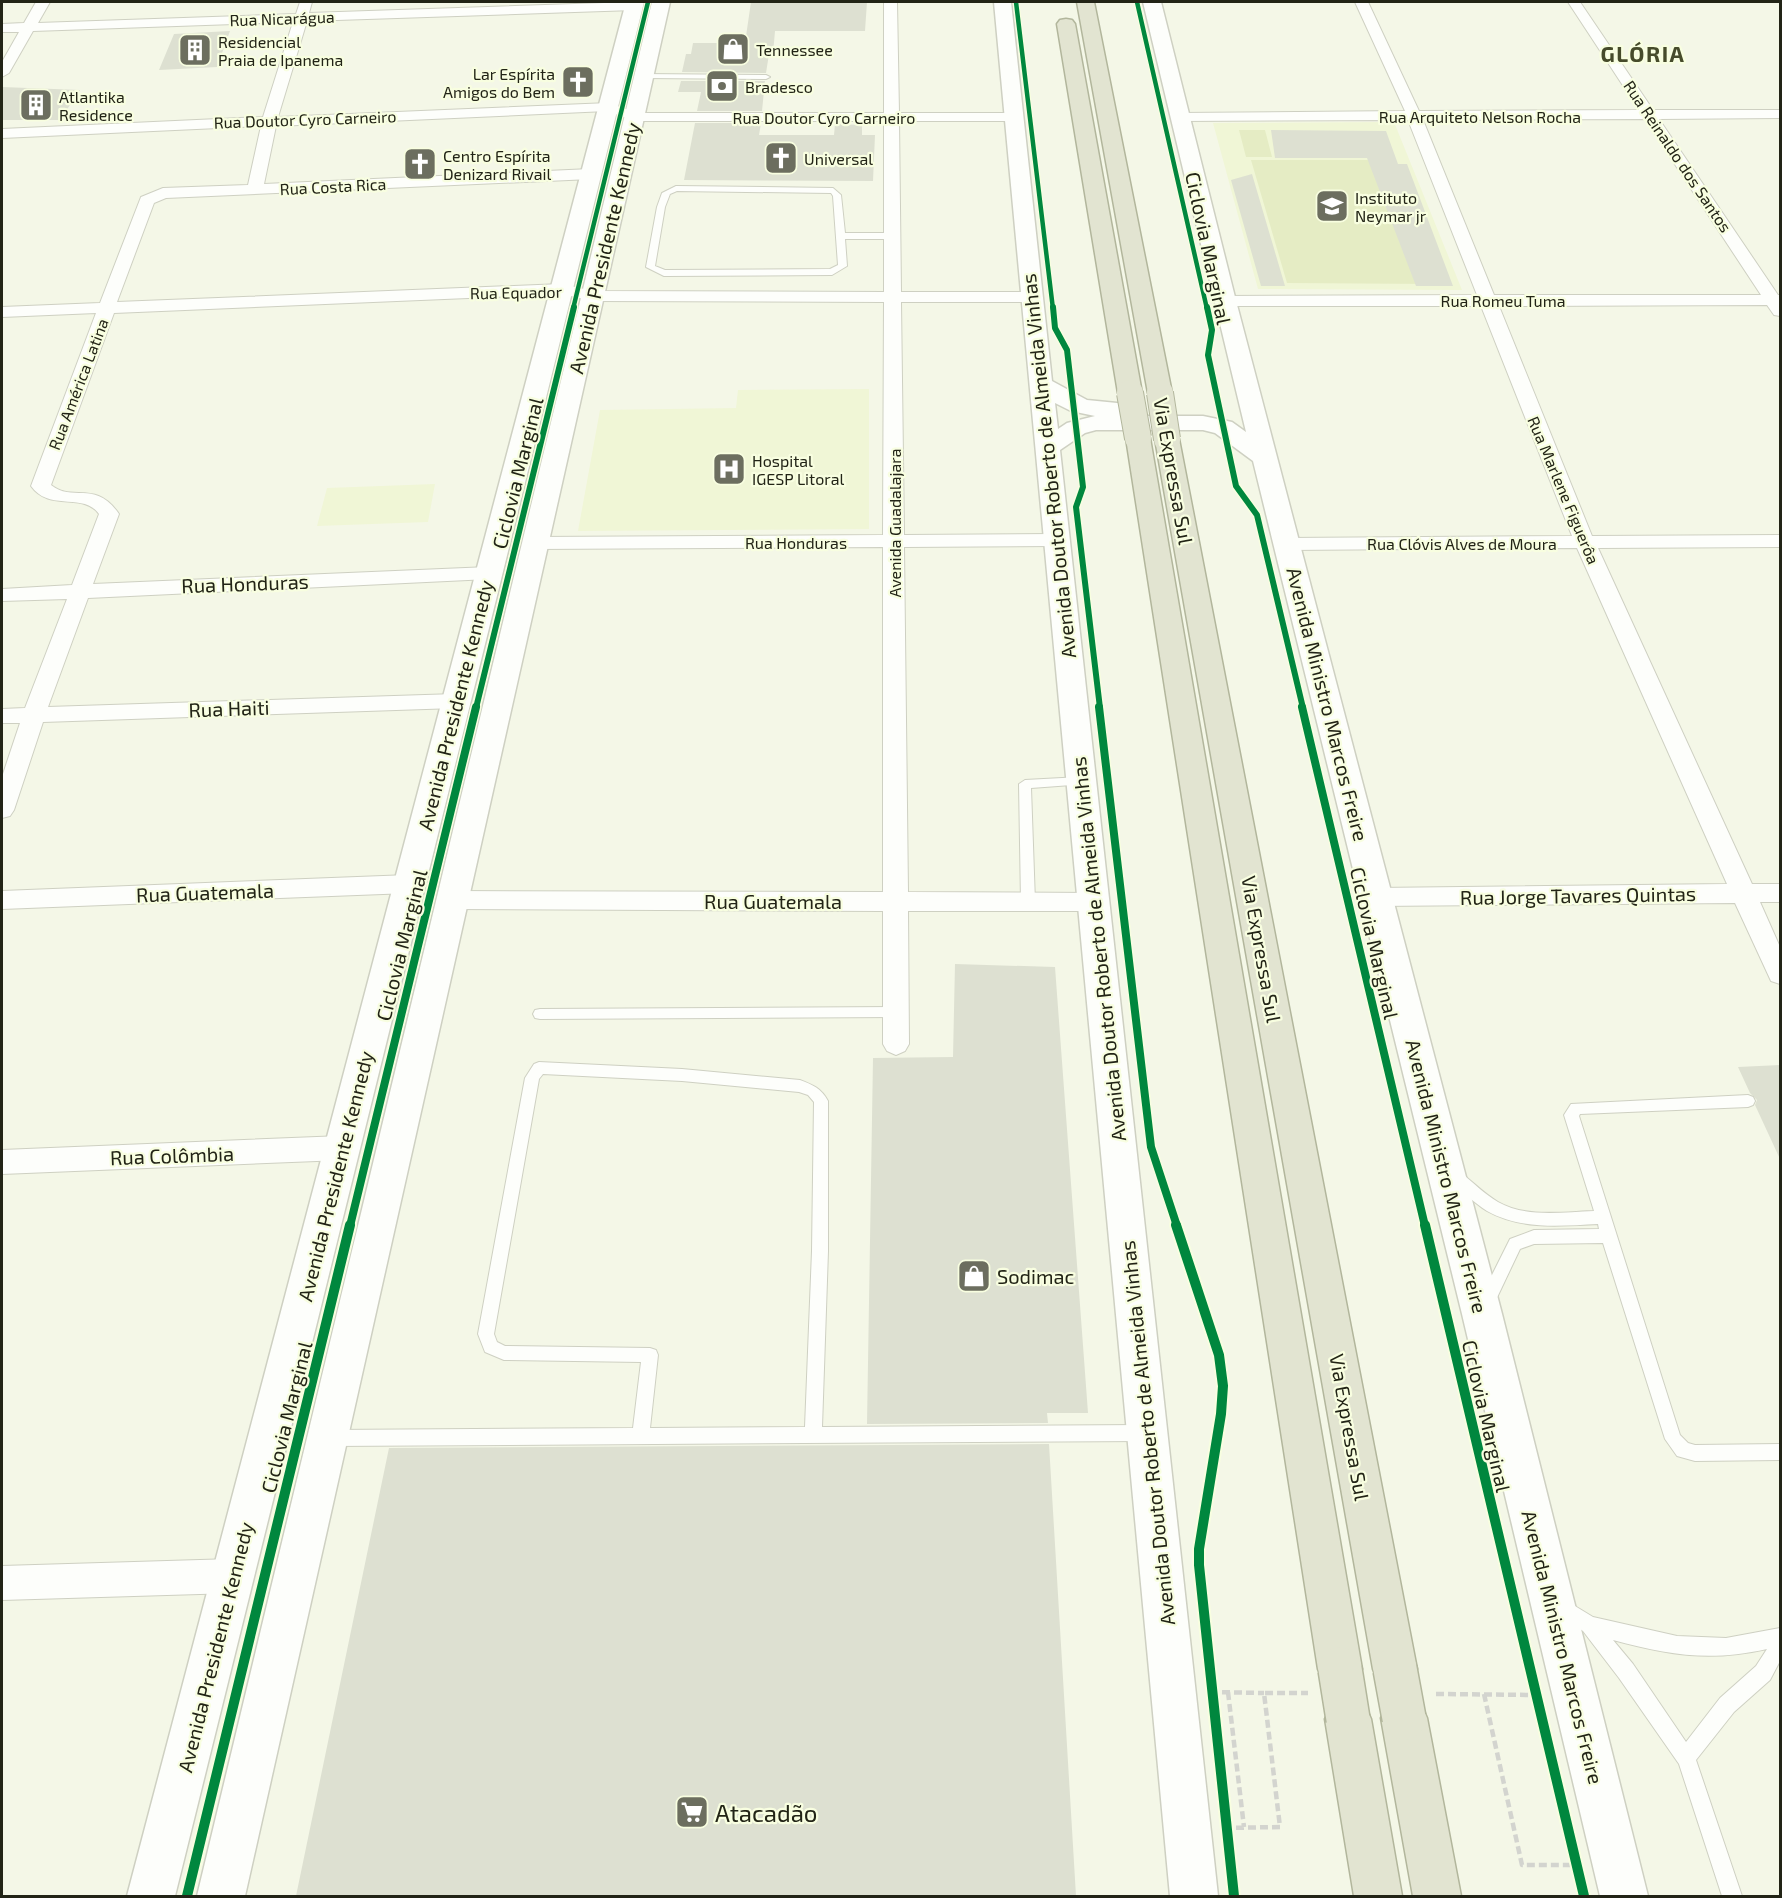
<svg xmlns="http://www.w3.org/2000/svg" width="1782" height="1898" viewBox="0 0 1782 1898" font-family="'Exo 2',sans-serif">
  <rect width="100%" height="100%" fill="#f4f7e7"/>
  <path fill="#f0f6d6" d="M1394,122L1462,290L1258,289L1213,123Z
    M869,389V529L578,531L600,410L736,408L738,390Z
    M435,484L428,522L317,526L327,488Z"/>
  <path fill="#e5ecc4" d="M1239,130H1265L1272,157H1246Z
    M1251,160H1384L1433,284L1287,283Z"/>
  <path fill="#dde0d1" d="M751,2H867L865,31H775L773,54H769L766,73L682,72L686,54H691L693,43H745Z
    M230,31L217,67L159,70L174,34Z
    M681,81H765L762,111H697L701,92H678Z
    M2,87L80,90L60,120H2Z
    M695,123H761L759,135H834L835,124L862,125V135H875L873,181L684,180Z
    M1271,130L1386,131L1398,164H1407L1453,286H1416L1367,158H1275Z
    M1252,174L1285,286H1261L1231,180Z
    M955,964L1055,967L1088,1413H1047L1048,1423L867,1424L873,1058L953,1057Z
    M1780,1065V1159L1755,1105L1757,1100L1750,1093L1738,1067Z
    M1049,1444L1076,1896H296L389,1448Z"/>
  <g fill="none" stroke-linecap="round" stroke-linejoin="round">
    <g stroke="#ced0c2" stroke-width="2">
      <path id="service" d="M641,74L766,75L770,77L766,79L644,78L640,76Z
        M676,186L833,188L841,195L845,233H892L896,236L892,239H845L847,266L832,275L664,276L646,267L657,207L662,193ZM677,191L831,193L833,196L838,265L830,269L665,270L655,266L665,207L670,194Z
        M1081,777L1085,778L1087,781L1085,784L1031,788L1035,902L1033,905H1023L1021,902L1019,784L1025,780Z
        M897,1007L902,1008L904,1012L902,1016L897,1017L540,1019L535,1018L533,1014L535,1010L540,1009Z
        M539,1062L682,1069L800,1080C813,1085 821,1088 828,1101V1251L822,1427L1144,1425L1150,1427L1152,1433L1150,1439L1144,1441L330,1446L324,1444L322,1438L324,1432L330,1430L633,1428L641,1362L504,1360L485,1352L478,1334L525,1078L534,1064ZM543,1074L682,1081L799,1092L808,1095L814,1102L812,1251L805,1427L650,1428L658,1355L656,1350L650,1348L505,1346L497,1342L494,1334L539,1079Z
        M1748,1095L1753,1097L1755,1101L1753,1105L1748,1107L1580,1114L1579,1116L1680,1435L1688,1443L1695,1445L1780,1444V1460L1695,1461L1677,1456L1665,1439L1603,1243L1534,1244L1520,1249L1493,1306L1487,1308L1481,1306L1479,1301L1510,1239L1534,1230L1599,1229L1598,1224C1560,1226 1521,1230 1487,1211C1474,1203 1463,1191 1451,1181L1448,1177L1451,1173L1456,1171L1461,1173C1473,1182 1484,1194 1498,1202C1526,1218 1562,1212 1594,1211L1564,1115L1571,1104Z
        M1565,1600L1593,1617L1677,1636L1726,1638L1780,1628V1661L1770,1680L1734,1712L1696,1760L1742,1896H1722L1679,1764L1619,1678L1583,1631L1559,1615L1556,1609L1559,1603ZM1613,1640C1669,1655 1709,1662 1767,1649L1756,1666L1720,1698L1686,1742L1633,1664Z"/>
    </g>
    <g stroke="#ced0c2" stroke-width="2">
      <path id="minor" d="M36,2H50L38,23L296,14L300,2H312L309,13L634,2L641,6L634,10L307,21L278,117L609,103L637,113H884V2H897L899,113H1014L1021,117L1014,121H899L901,292H1031L1037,293L1040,297L1037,301L1031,302H901L904,535L1056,534L1063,536L1066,540L1063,544L1056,546L904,547L908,892L1093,893L1102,896L1105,902L1102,908L1093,911H908L909,1044L905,1051L896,1055L887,1051L883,1044V911L452,909L443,906L440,900L443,894L452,891L883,892V547L535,549L528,547L525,543L528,539L535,537L883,535L884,302L593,301L562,294L114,313L51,485C73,503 95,479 119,514L93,584L489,567L496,569L499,573L496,577L489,579L88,598L48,707L456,694L464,696L467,701L464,706L456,708L43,722L14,810L10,816L2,818V777L20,723H2V709L25,708L67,599L2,601V589L72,585L99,514C84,492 49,512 31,486L96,313L2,317V307L100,303L141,197L163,188L248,185L261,126L2,138V129L263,117L293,22L33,31L9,73L2,77V62L19,32H2V24L24,23ZM607,111L635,121H884V292L593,291L562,284L117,302L154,203L166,198L591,179L599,174L591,169L264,184L276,126Z
        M1355,2H1368L1419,111L1639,110L1568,2H1580L1653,110H1780V118L1659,119L1778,295H1780V316L1774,315L1767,305L1499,306L1592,536L1780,535V547L1598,548L1752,884H1780V902H1760L1780,947V984L1771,981L1735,903L1376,906L1367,903L1364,897L1367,891L1376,888L1727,884L1577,548L1287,550L1280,548L1277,544L1280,540L1287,538L1572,536L1481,306H1225L1219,305L1216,301L1219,297L1225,296L1477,295L1408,120L1180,121L1173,117L1180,113L1405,111ZM1645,119L1761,295H1494L1423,120Z
        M409,875L418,878L421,884L418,890L409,893L2,909V891Z
        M342,1136L352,1140L356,1148L352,1156L342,1160L2,1174V1150Z
        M233,1559L245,1564L250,1576L245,1588L233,1593L2,1600V1566Z"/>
    </g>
    <g stroke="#ced0c2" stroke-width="3">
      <path id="secondary" d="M626,2H644L175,1896H127Z
        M652,2H670L245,1896H197Z
        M994,2H1011L1052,381L1087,400L1127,404L1131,409L1127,414L1121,416H1203L1232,422L1246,432L1143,2H1161L1236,301L1502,1314L1648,1896H1600L1462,1314L1253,461L1215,433L1203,430H1096L1085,433L1060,450L1218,1896H1170ZM1055,403L1071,411L1095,416L1067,423L1058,429Z"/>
    </g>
    <g stroke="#b2b69c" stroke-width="3">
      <path id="motorway" d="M1077,2H1094L1172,393L1168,398L1160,400L1152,398L1148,393Z
        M1066,19L1072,20L1075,24L1142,393L1138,398L1130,400L1122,398L1118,393L1057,24L1060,20Z
        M1138,431L1147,433L1150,438L1362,1669L1356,1685L1340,1691L1324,1685L1318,1669L1126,438L1129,433Z
        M1167,432L1176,434L1179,439L1417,1669L1411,1685L1395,1691L1379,1685L1373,1669L1155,439L1158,434Z
        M1404,1695L1420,1702L1427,1718L1461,1896H1413L1381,1718L1388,1702Z
        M1348,1696L1364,1703L1371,1719L1402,1896H1354L1325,1719L1332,1703Z"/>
    </g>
    <path stroke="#d3d4cf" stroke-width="4.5" stroke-dasharray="8 4" stroke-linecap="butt" d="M1210,1692L1264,1693
      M1228,1692L1244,1827
      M1436,1694L1536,1695
      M1484,1694L1522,1865H1577
      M1224,1828L1280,1827L1264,1693H1308"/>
    <use href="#service" fill="#fdfefb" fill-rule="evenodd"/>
    <use href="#minor" fill="#fdfefb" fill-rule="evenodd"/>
    <use href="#secondary" fill="#fdfefb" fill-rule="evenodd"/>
    <use href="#motorway" fill="#e2e4d1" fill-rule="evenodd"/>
    <g stroke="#b2b69c" stroke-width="28" stroke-linecap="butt">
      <path id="motorway-bridge-far1" d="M1130,393L1138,438
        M1160,393L1167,439"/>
    </g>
    <g stroke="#b2b69c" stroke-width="46" stroke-linecap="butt">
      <path id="motorway-bridge" d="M1340,1669L1348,1719
        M1395,1669L1404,1718"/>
    </g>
    <use href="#motorway-bridge-far1" stroke="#e2e4d1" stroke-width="26"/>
    <use href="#motorway-bridge" stroke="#e2e4d1" stroke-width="43"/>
    <g stroke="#f8fee0" stroke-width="7">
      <path id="cycleway-far3" d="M1016,2L1053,309
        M1137,2L1207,309
        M573,309L648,2"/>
    </g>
    <g stroke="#f8fee0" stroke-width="9">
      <path id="cycleway-far2" d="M1053,307L1055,328L1067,350L1083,487L1076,507L1100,708
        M1207,307L1212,330L1208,355L1236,486L1257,515L1303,708
        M476,708L574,307"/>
    </g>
    <g stroke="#f8fee0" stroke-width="11">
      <path id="cycleway-far1" d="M1099,707L1151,1147L1177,1226
        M1302,707L1425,1226
        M350,1226L476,707"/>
    </g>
    <g stroke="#f8fee0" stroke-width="14">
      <path id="cycleway" d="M1176,1225L1219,1355L1223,1386L1221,1414L1199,1549V1565L1234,1896
        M1425,1225L1584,1896
        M187,1896L350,1225"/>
    </g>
    <use href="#cycleway-far3" stroke="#00873e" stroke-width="4.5"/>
    <use href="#cycleway-far2" stroke="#00873e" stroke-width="6"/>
    <use href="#cycleway-far1" stroke="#00873e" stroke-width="8"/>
    <use href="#cycleway" stroke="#00873e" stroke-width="10"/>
  </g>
  <defs>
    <g id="shop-square" transform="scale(1.725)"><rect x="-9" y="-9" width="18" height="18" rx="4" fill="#6c6e5f" stroke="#f8fee0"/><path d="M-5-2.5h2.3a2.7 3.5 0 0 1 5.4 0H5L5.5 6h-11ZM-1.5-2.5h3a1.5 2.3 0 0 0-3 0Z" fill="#fff"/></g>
    <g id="building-square" transform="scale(1.725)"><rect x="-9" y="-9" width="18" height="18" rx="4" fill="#6c6e5f" stroke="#f8fee0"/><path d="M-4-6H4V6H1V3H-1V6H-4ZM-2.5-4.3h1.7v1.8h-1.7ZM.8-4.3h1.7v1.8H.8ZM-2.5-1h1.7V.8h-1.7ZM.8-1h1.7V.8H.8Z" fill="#fff"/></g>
    <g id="church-square" transform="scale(1.725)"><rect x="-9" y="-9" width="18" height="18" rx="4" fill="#6c6e5f" stroke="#f8fee0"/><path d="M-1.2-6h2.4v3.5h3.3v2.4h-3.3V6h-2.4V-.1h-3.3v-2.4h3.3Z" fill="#fff"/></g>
    <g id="bank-square" transform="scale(1.725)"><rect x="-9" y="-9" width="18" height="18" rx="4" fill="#6c6e5f" stroke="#f8fee0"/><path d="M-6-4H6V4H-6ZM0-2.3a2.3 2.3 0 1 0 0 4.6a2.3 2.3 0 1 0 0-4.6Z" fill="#fff"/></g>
    <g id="school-square" transform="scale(1.725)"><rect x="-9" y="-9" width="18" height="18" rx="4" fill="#6c6e5f" stroke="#f8fee0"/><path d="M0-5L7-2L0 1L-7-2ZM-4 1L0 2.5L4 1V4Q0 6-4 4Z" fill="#fff"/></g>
    <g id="hospital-square" transform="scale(1.725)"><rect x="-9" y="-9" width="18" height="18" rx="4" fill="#6c6e5f" stroke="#f8fee0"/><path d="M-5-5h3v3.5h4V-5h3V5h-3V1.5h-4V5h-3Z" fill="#fff"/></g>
    <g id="supermarket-square" transform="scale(1.725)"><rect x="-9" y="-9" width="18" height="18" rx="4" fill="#6c6e5f" stroke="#f8fee0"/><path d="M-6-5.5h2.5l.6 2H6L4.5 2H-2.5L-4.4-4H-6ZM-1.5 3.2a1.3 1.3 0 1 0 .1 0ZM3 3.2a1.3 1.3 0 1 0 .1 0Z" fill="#fff"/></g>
  </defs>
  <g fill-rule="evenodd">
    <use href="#shop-square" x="733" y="49"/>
    <use href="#building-square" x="195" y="50"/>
    <use href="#church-square" x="578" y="82"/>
    <use href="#bank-square" x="722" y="86"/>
    <use href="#building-square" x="36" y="105"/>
    <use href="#church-square" x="781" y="158"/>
    <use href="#church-square" x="420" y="164"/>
    <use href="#school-square" x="1332" y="206"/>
    <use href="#hospital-square" x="729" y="469"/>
    <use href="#shop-square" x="974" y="1276"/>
    <use href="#supermarket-square" x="692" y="1812"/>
  </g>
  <g text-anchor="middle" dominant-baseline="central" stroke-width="4.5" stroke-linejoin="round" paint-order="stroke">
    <g font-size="16" fill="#222416" stroke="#f8fee0">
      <text transform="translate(282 18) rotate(-2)">Rua Nicarágua</text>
      <text x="1480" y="116">Rua Arquiteto Nelson Rocha</text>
      <text x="824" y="117">Rua Doutor Cyro Carneiro</text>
      <text transform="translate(305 119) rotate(-2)">Rua Doutor Cyro Carneiro</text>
      <text transform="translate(1678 156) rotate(56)">Rua Reinaldo dos Santos</text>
      <text transform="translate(333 186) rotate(-3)">Rua Costa Rica</text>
      <text transform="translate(516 292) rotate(-1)">Rua Equador</text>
      <text x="1503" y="300">Rua Romeu Tuma</text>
      <text transform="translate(78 384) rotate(-69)">Rua América Latina</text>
      <text transform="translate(1564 490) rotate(67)">Rua Marlene Figuerôa</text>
      <text transform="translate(894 523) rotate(-90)">Avenida Guadalajara</text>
      <text x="796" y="542">Rua Honduras</text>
      <text x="1462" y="543">Rua Clóvis Alves de Moura</text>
    </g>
    <g font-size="16" fill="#222416" stroke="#f8fee0" text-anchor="start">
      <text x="218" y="41">Residencial<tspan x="218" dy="18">Praia de Ipanema</tspan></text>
      <text x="756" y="49">Tennessee</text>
      <text x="555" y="73" text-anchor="end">Lar Espírita<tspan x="555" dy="18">Amigos do Bem</tspan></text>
      <text x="745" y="86">Bradesco</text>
      <text x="59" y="96">Atlantika<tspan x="59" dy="18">Residence</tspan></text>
      <text x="443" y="155">Centro Espírita<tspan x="443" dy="18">Denizard Rivail</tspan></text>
      <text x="804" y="158">Universal</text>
      <text x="1355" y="197">Instituto<tspan x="1355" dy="18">Neymar jr</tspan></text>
      <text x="752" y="460">Hospital<tspan x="752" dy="18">IGESP Litoral</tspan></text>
    </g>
    <g font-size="20" fill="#222416" stroke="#f8fee0">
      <text transform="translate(604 248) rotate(-77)">Avenida Presidente Kennedy</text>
      <text transform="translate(1209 248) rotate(78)">Ciclovia Marginal</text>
      <text transform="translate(1048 466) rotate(-96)">Avenida Doutor Roberto de Almeida Vinhas</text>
      <text transform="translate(1174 471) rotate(80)">Via Expressa Sul</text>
      <text transform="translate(517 473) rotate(-76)">Ciclovia Marginal</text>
      <text transform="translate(245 583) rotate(-2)">Rua Honduras</text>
      <text transform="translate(1328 704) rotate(76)">Avenida Ministro Marcos Freire</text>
      <text transform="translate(455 705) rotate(-76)">Avenida Presidente Kennedy</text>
      <text transform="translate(229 708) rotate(-2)">Rua Haiti</text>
      <text transform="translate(205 892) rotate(-2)">Rua Guatemala</text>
      <text transform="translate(1578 895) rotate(-1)">Rua Jorge Tavares Quintas</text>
      <text x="773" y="901">Rua Guatemala</text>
      <text transform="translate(1375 943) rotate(77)">Ciclovia Marginal</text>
      <text transform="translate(401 945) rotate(-76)">Ciclovia Marginal</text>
      <text transform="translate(1098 949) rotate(-96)">Avenida Doutor Roberto de Almeida Vinhas</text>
      <text transform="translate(1262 949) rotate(80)">Via Expressa Sul</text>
      <text transform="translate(172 1155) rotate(-2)">Rua Colômbia</text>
      <text transform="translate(335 1176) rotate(-76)">Avenida Presidente Kennedy</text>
      <text transform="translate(1447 1176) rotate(76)">Avenida Ministro Marcos Freire</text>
      <text transform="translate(1487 1416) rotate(77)">Ciclovia Marginal</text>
      <text transform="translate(286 1417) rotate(-76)">Ciclovia Marginal</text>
      <text transform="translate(1350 1427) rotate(80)">Via Expressa Sul</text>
      <text transform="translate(1147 1433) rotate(-96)">Avenida Doutor Roberto de Almeida Vinhas</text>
      <text transform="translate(215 1647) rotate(-76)">Avenida Presidente Kennedy</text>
      <text transform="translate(1563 1647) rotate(76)">Avenida Ministro Marcos Freire</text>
    </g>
    <g font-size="20" fill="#222416" stroke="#f8fee0" text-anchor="start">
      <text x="997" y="1276">Sodimac</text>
    </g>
    <g font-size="22" font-weight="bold" letter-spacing="1.5" fill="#464b2b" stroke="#f8fee0">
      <text x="1643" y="53">GLÓRIA</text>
    </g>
    <g font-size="24" fill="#222416" stroke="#f8fee0" text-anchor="start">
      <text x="715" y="1812">Atacadão</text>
    </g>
  </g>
  <rect width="1782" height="1898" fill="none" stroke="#222416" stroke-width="6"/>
</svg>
